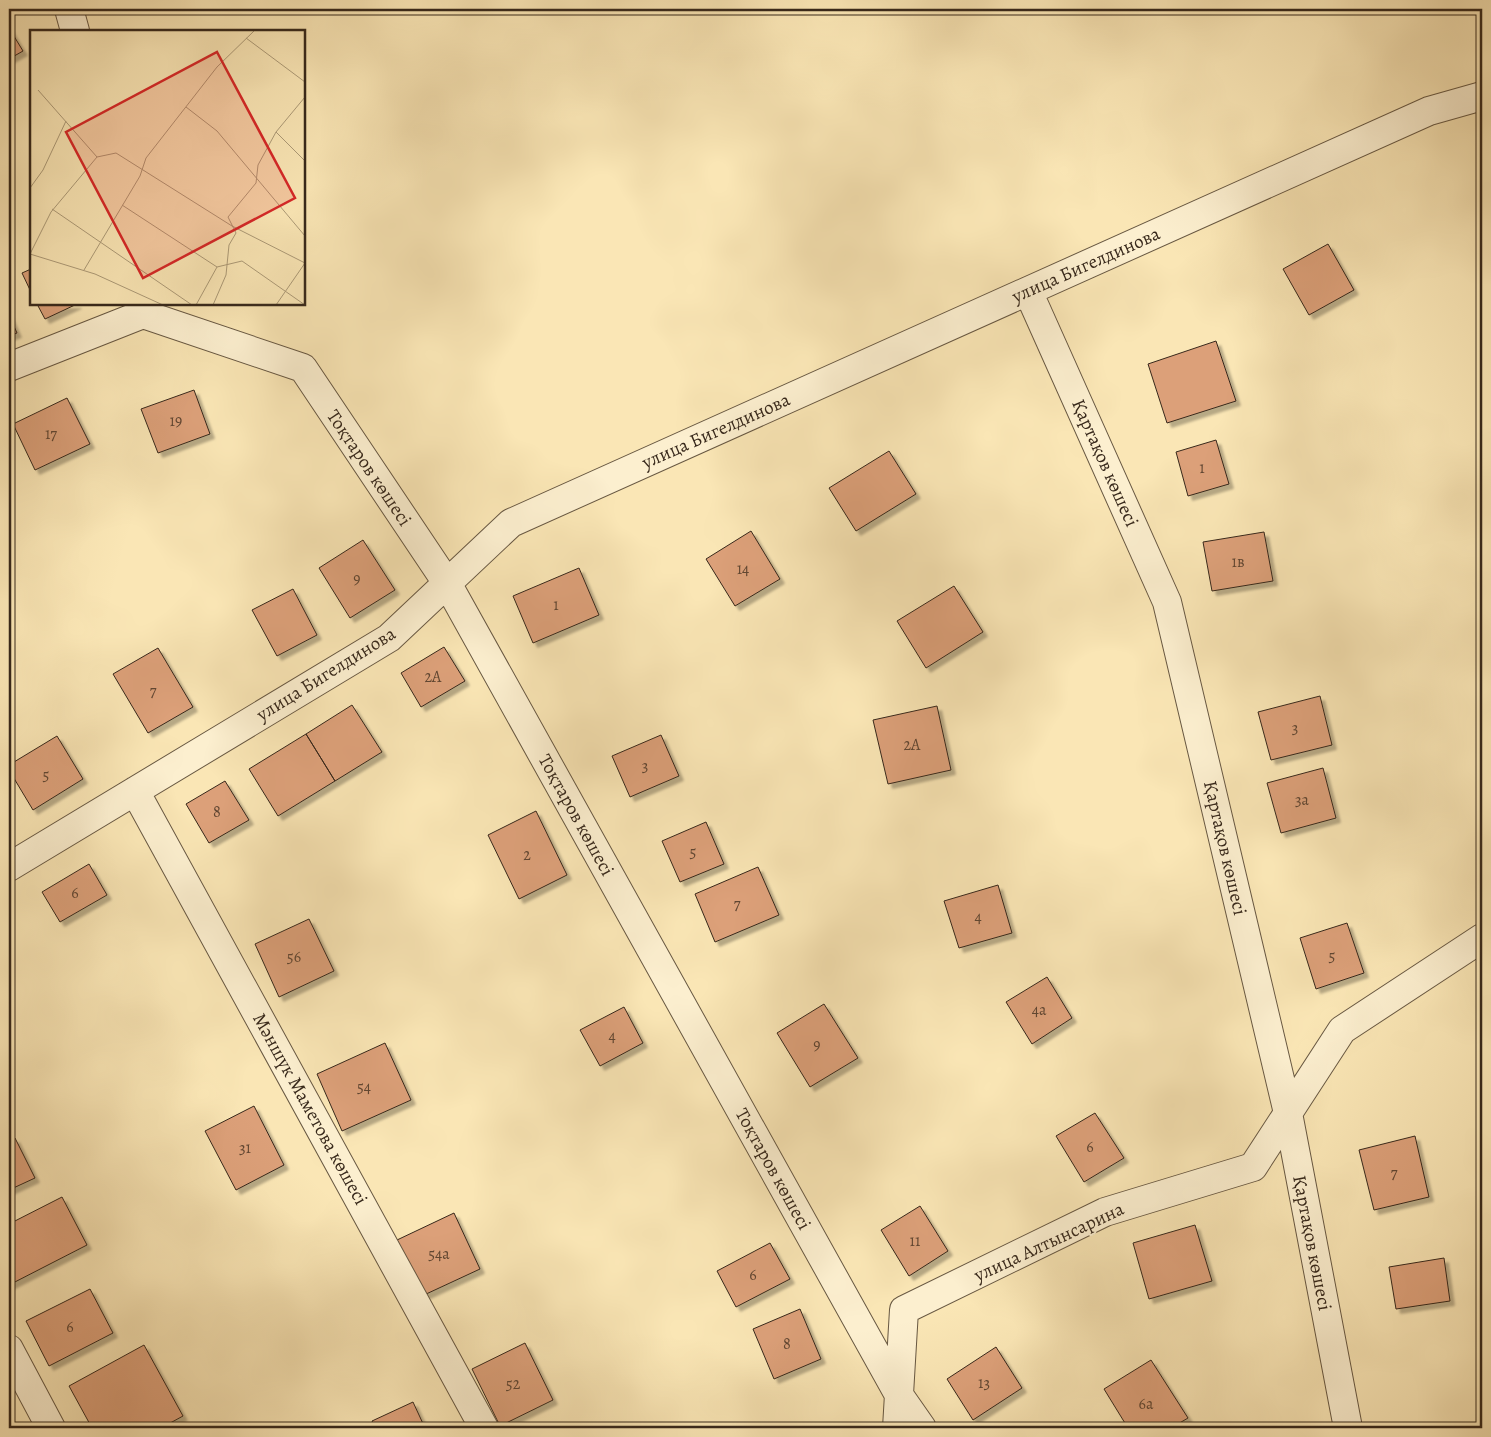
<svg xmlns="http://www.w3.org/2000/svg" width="1491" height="1437" viewBox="0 0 1491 1437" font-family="Alegreya,serif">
  <defs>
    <filter id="shadow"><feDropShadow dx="4.5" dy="4.5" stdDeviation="1" flood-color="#0004"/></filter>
  </defs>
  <rect width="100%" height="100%" fill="#fae6b5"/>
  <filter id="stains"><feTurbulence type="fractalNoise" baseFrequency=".004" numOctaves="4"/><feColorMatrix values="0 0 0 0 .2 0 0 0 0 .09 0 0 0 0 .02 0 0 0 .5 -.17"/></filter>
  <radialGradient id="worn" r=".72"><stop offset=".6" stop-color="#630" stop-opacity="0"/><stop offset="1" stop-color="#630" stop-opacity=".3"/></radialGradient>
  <path fill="#dca079" stroke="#37281b" filter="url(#shadow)" d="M9,28L23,51L9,59Z
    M1328,244L1354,290L1309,315L1283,269Z
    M31,269V292L22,273Z
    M37,304H77L45,319Z
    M9,315L17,333L9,336Z
    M1216,341L1236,401L1167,423L1148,364Z
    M194,390L210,434L158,453L141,409Z
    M67,398L90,444L35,470L13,424Z
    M1216,440L1229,484L1188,496L1176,452Z
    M889,451L916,494L856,531L829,488Z
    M751,531L780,579L735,606L706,559Z
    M1264,532L1273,581L1212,591L1203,542Z
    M363,540L395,590L350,618L319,568Z
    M579,568L599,615L533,643L513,596Z
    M954,586L983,632L926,668L897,621Z
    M293,589L317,635L277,656L252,610Z
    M444,647L465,681L421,707L401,673Z
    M158,648L193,707L148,733L113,674Z
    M1320,696L1332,745L1271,760L1258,712Z
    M352,705L382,752L335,781L306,734Z
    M937,706L951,770L888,784L873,720Z
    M306,734L335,781L278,816L249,769Z
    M661,735L679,776L630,797L612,756Z
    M57,736L83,779L33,810L9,770V765Z
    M1323,768L1336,818L1281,833L1267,783Z
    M225,781L249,820L209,843L186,804Z
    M536,811L567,875L519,899L488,835Z
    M706,822L724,864L680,882L662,841Z
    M89,864L107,895L60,922L42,892Z
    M758,867L779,915L715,942L695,894Z
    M998,885L1012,933L959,948L944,901Z
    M309,919L334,971L279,997L255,944Z
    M1347,923L1364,973L1316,989L1300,938Z
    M1047,977L1072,1018L1032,1044L1006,1002Z
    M824,1004L858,1058L810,1087L777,1033Z
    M624,1007L643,1043L600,1066L580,1030Z
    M385,1043L411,1100L342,1131L317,1074Z
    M254,1106L284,1165L236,1190L205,1131Z
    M1095,1113L1124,1158L1084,1182L1056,1136Z
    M1415,1136L1429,1197L1374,1210L1359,1150Z
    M15,1138L35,1178L9,1190V1141Z
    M62,1197L87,1245L9,1285V1224Z
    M920,1206L948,1251L909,1276L881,1230Z
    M454,1213L480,1269L424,1295L397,1240Z
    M1195,1225L1212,1281L1149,1299L1133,1243Z
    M770,1243L790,1279L736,1307L717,1271Z
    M1444,1258L1450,1301L1396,1309L1389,1267Z
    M90,1289L113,1333L49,1366L26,1321Z
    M800,1309L821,1359L774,1379L753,1329Z
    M525,1343L553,1400L500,1426L472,1369Z
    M144,1345L183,1416L161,1428H92L69,1386Z
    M996,1347L1022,1388L973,1420L947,1379Z
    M1151,1360L1188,1418L1171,1428H1128L1104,1389Z
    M413,1402L425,1428H375L372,1421Z"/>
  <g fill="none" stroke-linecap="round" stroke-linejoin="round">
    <g stroke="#685842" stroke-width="30">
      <path id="street" d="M69,9L75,31
        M1028,291L1167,602L1288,1113L1348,1428
        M141,304L143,314L303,368L447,583L899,1395L922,1428
        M9,367L143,314
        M135,791L484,1428
        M9,867L389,638L511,523L1429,111L1482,96
        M9,1349L51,1428
        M897,1428L904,1310L1105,1212L1253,1167L1342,1030L1482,938"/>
    </g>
    <use href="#street" stroke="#fcefcf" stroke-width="28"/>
  </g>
  <g text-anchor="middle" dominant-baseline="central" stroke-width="4" stroke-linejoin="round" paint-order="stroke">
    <g font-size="16" fill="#604632">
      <text x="176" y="421">19</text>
      <text x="51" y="434">17</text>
      <text x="1202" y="468">1</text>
      <text x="1238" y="562">1в</text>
      <text x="743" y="569">14</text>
      <text x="357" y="579">9</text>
      <text x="556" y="605">1</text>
      <text x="433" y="677">2А</text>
      <text x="153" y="691">7</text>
      <text x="1295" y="728">3</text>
      <text x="912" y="745">2А</text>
      <text x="645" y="766">3</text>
      <text x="46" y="775">5</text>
      <text x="1302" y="800">3а</text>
      <text x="217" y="812">8</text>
      <text x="693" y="852">5</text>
      <text x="527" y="855">2</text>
      <text x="75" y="893">6</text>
      <text x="737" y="904">7</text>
      <text x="978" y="917">4</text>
      <text x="1332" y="956">5</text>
      <text x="294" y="957">56</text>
      <text x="1039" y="1010">4а</text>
      <text x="612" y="1036">4</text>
      <text x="817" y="1045">9</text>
      <text x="364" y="1087">54</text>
      <text x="1090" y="1147">6</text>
      <text x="245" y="1148">31</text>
      <text x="1394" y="1173">7</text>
      <text x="915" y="1241">11</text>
      <text x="439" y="1254">54а</text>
      <text x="753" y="1275">6</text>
      <text x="70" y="1327">6</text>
      <text x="787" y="1344">8</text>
      <text x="984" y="1383">13</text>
      <text x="513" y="1384">52</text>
      <text x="1146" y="1404">6а</text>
    </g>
    <g font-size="19" fill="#37281b" stroke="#fcefcf">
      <text transform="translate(1086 265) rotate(-24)">улица Бигелдинова</text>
      <text transform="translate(716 431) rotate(-24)">улица Бигелдинова</text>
      <text transform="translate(1105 463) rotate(66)">Қартақов көшесі</text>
      <text transform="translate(369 468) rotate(56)">Тоқтаров көшесі</text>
      <text transform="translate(326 674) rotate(-32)">улица Бигелдинова</text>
      <text transform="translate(576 815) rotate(61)">Тоқтаров көшесі</text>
      <text transform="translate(1225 848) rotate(77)">Қартақов көшесі</text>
      <text transform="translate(310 1109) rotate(61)">Мәншүк Маметова көшесі</text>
      <text transform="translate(773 1169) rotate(61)">Тоқтаров көшесі</text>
      <text transform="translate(1049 1242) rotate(-25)">улица Алтынсарина</text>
      <text transform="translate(1312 1243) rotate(79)">Қартақов көшесі</text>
    </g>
  </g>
  <g transform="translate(30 30)">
    <rect width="275" height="275" fill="#fae6b5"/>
    <path fill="none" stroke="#ac9a77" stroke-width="1" d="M216,8L275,52M8,60L67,127L86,123L202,196L275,233M156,77L187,101L275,206M246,102L275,131M0,158L13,140L36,91M92,175L187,237L212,231L275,275M22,179L162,275M0,224L65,244L133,275M0,224L21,182L67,127M54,240L110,146L116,128L187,37L225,0M166,275L187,237M183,275L196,245L199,215L206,203L198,187L226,153L228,135L246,102L275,67M246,275L275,233"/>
    <path fill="#d62828" fill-opacity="0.15" stroke="#d62828" stroke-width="2.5" d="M187,22L265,168L113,248L36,102Z"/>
    <rect width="275" height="275" fill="none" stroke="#37281b" stroke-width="2.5"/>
  </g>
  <rect width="1491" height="1437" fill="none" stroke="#fae6b5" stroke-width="30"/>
  <rect x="10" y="10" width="1471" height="1417" fill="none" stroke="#37281b" stroke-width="2.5"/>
  <rect x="15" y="15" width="1461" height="1407" fill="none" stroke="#37281b"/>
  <rect width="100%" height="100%" filter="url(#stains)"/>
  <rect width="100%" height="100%" fill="url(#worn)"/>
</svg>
